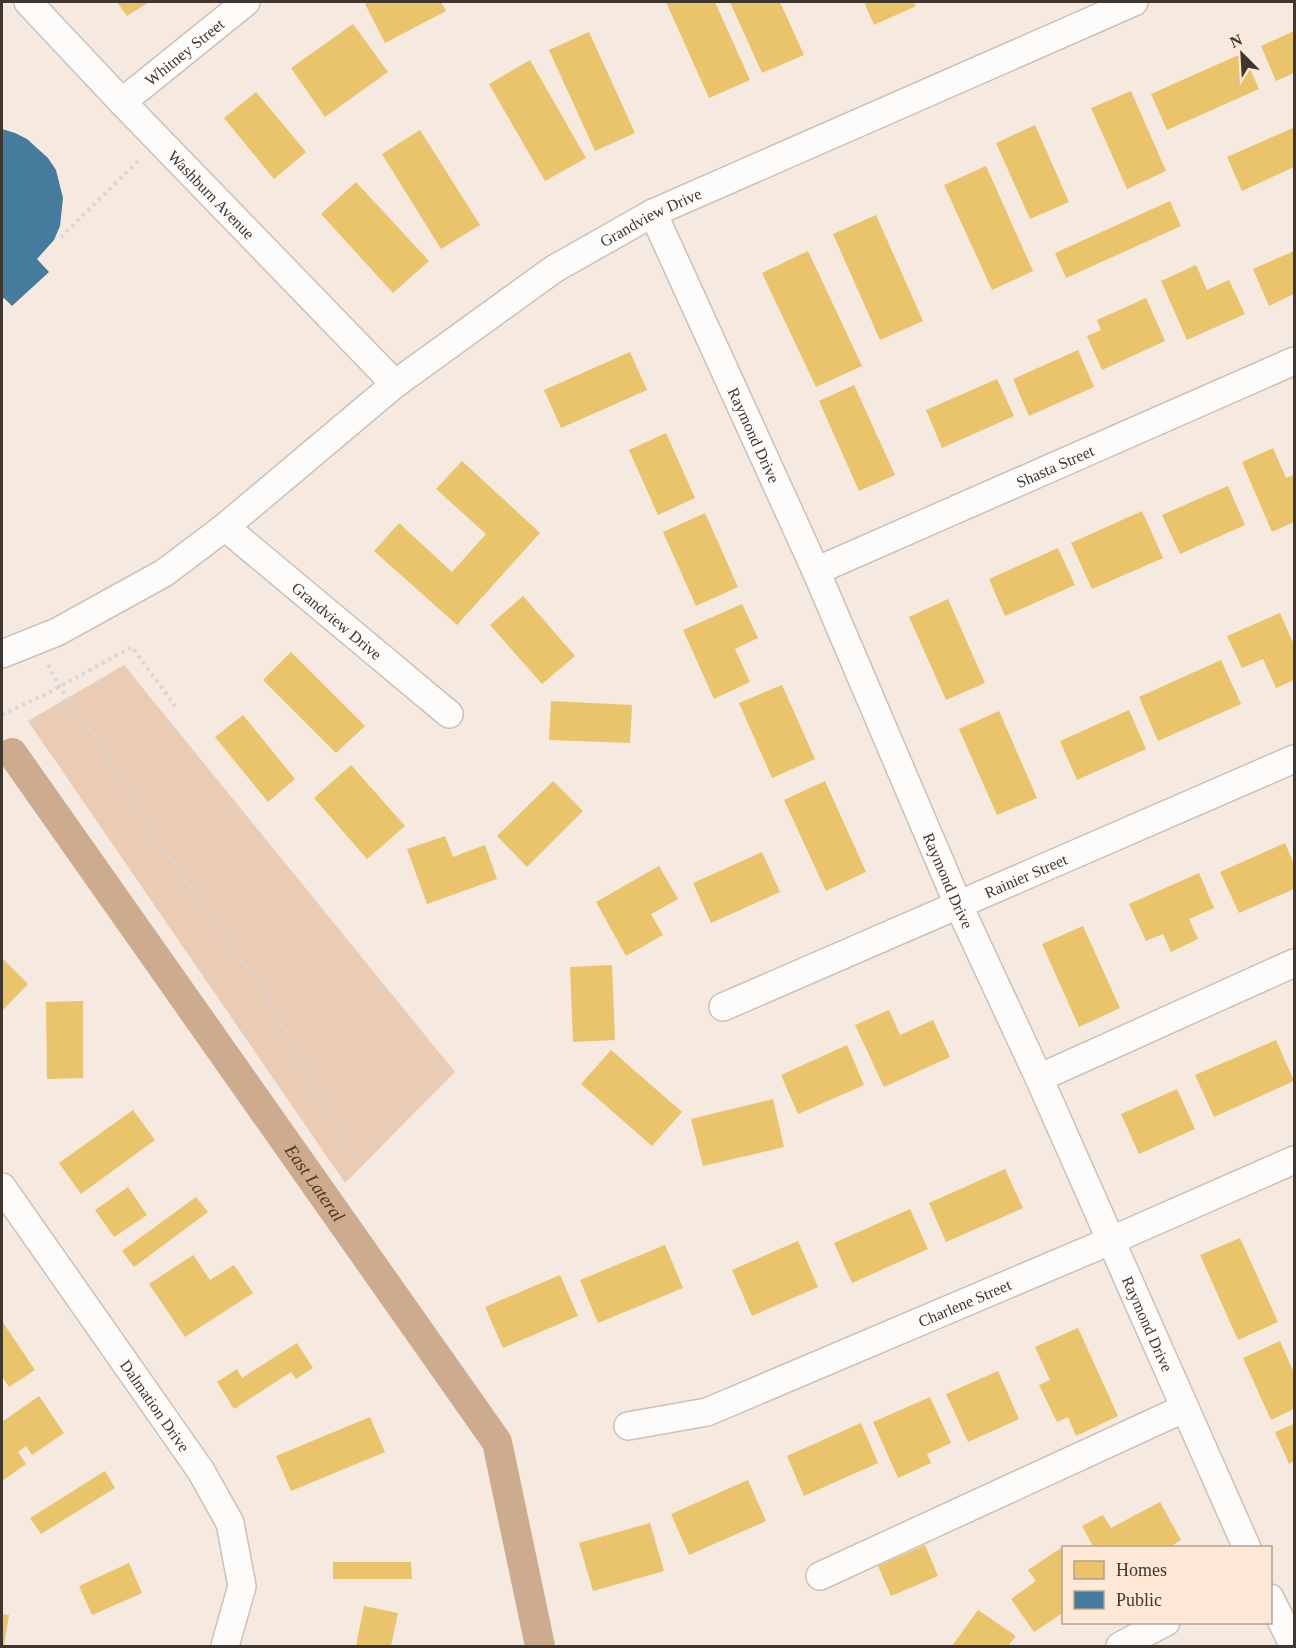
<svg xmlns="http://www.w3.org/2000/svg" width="1296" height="1648" viewBox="0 0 1296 1648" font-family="Georgia,serif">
  <rect width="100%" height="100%" fill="#f6e9df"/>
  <path fill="#eaccb5" d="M124,665L455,1072L345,1183L28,721Z"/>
  <path fill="#e9c46a" d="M117,2H149L127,16Z
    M369,2H441L446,11L385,43L365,4Z
    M666,2H715L750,80L709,98Z
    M730,2H780L804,55L762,73Z
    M864,2H914L916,6L874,25Z
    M353,24L388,72L325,117L291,68Z
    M1294,31V73L1276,81L1261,46Z
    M589,32L635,133L595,151L549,50Z
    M1243,53L1259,89L1167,130L1151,94Z
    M530,60L586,158L545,181L489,84Z
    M1131,91L1166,171L1127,189L1091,108Z
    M256,92L306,152L274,179L224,118Z
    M1035,125L1069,202L1030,219L996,143Z
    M1293,128L1294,132V167L1242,191L1227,157Z
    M420,130L480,225L441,249L382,154Z
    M986,166L1033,271L992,290L944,185Z
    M356,182L429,261L393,293L321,214Z
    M1170,201L1181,226L1066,278L1055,253Z
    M876,215L923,321L880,340L833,234Z
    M808,251L862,366L816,387L762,273Z
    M1294,251V294L1269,306L1253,269Z
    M1196,265L1207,290L1229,280L1245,314L1187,340L1161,281Z
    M1146,298L1165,341L1102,370L1087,336L1101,330L1097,320Z
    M1078,350L1094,387L1029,416L1013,379Z
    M630,352L647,390L561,428L544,390Z
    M997,379L1014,416L942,448L926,410Z
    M854,385L895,475L859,491L819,401Z
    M666,433L695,498L658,515L629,450Z
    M1273,448L1286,478L1294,475V522L1272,532L1242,462Z
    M462,461L540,533L457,625L374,551L399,523L452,572L486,534L436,489Z
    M1228,486L1245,525L1180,554L1162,515Z
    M1142,511L1163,558L1092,589L1071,543Z
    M705,513L738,587L696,606L663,532Z
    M1058,548L1075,585L1005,616L989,579Z
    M523,596L575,656L542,684L490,625Z
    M948,599L985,683L946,700L909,617Z
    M742,604L758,638L735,649L750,682L714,699L683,630Z
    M1280,613L1294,645V680L1276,688L1263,659L1242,668L1227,636Z
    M291,652L365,726L336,753L263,680Z
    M1221,660L1241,704L1158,741L1139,697Z
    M782,685L815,759L772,778L739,703Z
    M551,701L632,705L630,743L549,740Z
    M1129,710L1146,749L1077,780L1060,741Z
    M999,711L1037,798L997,815L959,729Z
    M243,715L295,779L268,802L215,737Z
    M351,765L405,826L367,859L314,798Z
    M553,781L583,811L527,867L497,836Z
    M825,781L866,872L826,891L784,800Z
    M445,836L453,857L485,845L497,879L427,904L407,849Z
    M1285,843L1294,864V889L1239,913L1220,872Z
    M762,852L780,892L711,923L693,883Z
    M659,866L678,899L651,914L663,935L626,956L596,902Z
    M1199,873L1214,908L1189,919L1198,939L1171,952L1163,934L1146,941L1129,904Z
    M1083,926L1120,1008L1079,1027L1042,944Z
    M3,959L28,984L2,1011V960Z
    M612,965L615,1040L573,1042L570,967Z
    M83,1001V1078L47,1079L46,1002Z
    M889,1010L900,1035L933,1020L950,1057L884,1087L855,1025Z
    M1276,1040L1294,1081L1214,1117L1195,1075Z
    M847,1045L864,1085L798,1114L781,1075Z
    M611,1050L682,1112L652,1146L581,1084Z
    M1177,1089L1195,1129L1139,1154L1121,1114Z
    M773,1099L784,1147L703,1166L691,1119Z
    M133,1110L155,1140L81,1194L59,1163Z
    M1005,1169L1023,1208L946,1242L929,1203Z
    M128,1187L147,1215L114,1237L95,1210Z
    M196,1197L208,1212L134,1267L122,1251Z
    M910,1209L928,1249L852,1283L834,1243Z
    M1240,1238L1278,1322L1238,1340L1200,1255Z
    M798,1241L818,1287L752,1316L732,1270Z
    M665,1245L683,1288L598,1323L580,1280Z
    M193,1255L210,1280L234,1265L253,1293L185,1337L149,1284Z
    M560,1275L578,1316L503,1348L485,1307Z
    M2,1321L35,1370L9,1387L2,1376Z
    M1078,1328L1118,1416L1076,1436L1068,1417L1057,1422L1039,1385L1050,1380L1035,1347Z
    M1280,1341L1294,1373V1409L1271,1420L1243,1358Z
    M297,1343L313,1368L296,1379L291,1372L234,1409L217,1382L237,1369L242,1378Z
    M998,1371L1019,1419L968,1442L946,1394Z
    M39,1396L64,1433L32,1455L26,1446L18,1452L26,1464L2,1481V1422Z
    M930,1397L951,1443L927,1454L931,1463L898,1478L873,1422Z
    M370,1417L385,1452L291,1491L276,1456Z
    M861,1423L878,1463L804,1496L787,1456Z
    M1294,1424V1461L1289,1464L1275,1432Z
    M105,1471L115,1488L41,1534L30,1518Z
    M748,1480L766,1521L689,1555L671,1514Z
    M1160,1502L1181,1540L1168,1548H1094L1082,1526L1103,1515L1111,1528Z
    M650,1523L664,1571L593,1591L579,1543Z
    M925,1545L938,1576L891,1596L878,1566Z
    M1064,1546V1612L1034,1632L1011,1599L1036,1581L1028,1570Z
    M333,1562H411L412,1579H333Z
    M129,1563L142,1593L92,1615L79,1586Z
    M364,1606L398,1613L391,1646H356Z
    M978,1610L1016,1636L1008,1646H952Z
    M2,1614L9,1615L4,1646H2Z"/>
  <path fill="#457b9d" d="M2,129L15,133L27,139L48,158L56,170L63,198L60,226L54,240L37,259L49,272L12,306L4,298L2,300Z"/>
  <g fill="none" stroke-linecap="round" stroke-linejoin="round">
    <path stroke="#cdab8e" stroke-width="30" id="s1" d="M12,753L497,1442L540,1646"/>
    <g stroke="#cbc1b9" stroke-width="30">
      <g id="minor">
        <path id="s2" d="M28,2L122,102L395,384"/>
        <path id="s3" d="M122,102L246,2"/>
        <path id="s4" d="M653,213L816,571L958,904L1039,1078L1247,1548"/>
        <path id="s5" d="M225,527L449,714"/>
        <path id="s6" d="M816,571L1294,361"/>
        <path id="s7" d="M2,654L57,632L164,573L225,527L395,384L554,269L653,213L1134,2"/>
        <path id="s8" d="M723,1007L1294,759"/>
        <path d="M1039,1078L1294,963"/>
        <path id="s9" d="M2,1187L201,1471L230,1523L242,1586L225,1646"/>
        <path id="s10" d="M628,1426L707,1412L1110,1241L1294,1160"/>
        <path d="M820,1576L1185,1408"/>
        <path d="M1270,1598L1294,1646"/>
        <path d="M1120,1646L1166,1622"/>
      </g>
    </g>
    <path stroke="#d9d5d3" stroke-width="4" stroke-dasharray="3 4.5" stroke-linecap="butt" d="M61,237L140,159
      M48,665L60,687L104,752L156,839L205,905L261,987L333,1120L356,1158
      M2,715L48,693L132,647L175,706"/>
    <use href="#minor" stroke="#fefcfa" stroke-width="27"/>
  </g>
  <g text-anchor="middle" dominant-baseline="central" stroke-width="6" stroke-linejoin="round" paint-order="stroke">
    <g font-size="16" fill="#3f362f" stroke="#ffe8d6">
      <text stroke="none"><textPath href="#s3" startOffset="80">Whitney Street</textPath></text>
      <text stroke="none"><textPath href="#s2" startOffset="266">Washburn Avenue</textPath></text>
      <text stroke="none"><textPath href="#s7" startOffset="786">Grandview Drive</textPath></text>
      <text stroke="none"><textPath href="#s4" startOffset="244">Raymond Drive</textPath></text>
      <text stroke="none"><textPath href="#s6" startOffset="261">Shasta Street</textPath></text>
      <text stroke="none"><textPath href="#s5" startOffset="146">Grandview Drive</textPath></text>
      <text stroke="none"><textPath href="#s8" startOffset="330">Rainier Street</textPath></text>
      <text stroke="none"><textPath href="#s4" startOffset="730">Raymond Drive</textPath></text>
      <text stroke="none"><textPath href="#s10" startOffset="360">Charlene Street</textPath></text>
      <text stroke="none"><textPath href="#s4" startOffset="1216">Raymond Drive</textPath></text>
      <text stroke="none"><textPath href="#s9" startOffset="267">Dalmation Drive</textPath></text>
    </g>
    <g font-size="18" font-style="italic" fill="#503013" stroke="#ffe8d6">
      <text stroke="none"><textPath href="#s1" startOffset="526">East Lateral</textPath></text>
    </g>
  </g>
  <rect width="1296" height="1648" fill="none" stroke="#3f362f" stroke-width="6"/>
  <rect x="1062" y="1546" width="210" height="78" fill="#ffe8d6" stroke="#b2a193" stroke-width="1.5"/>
  <rect x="1074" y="1561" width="30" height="18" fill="#e9c46a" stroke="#b2a193" stroke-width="1.5"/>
  <text x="1116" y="1576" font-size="18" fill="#3f362f">Homes</text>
  <rect x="1074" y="1591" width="30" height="18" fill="#457b9d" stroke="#b2a193" stroke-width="1.5"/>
  <text x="1116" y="1606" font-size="18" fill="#3f362f">Public</text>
  <g transform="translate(1242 54) rotate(336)" stroke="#ffe8d6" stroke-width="4.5" paint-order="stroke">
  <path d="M0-4.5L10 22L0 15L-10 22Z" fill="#3f362f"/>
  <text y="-9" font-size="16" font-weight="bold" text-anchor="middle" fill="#3f362f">N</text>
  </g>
</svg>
